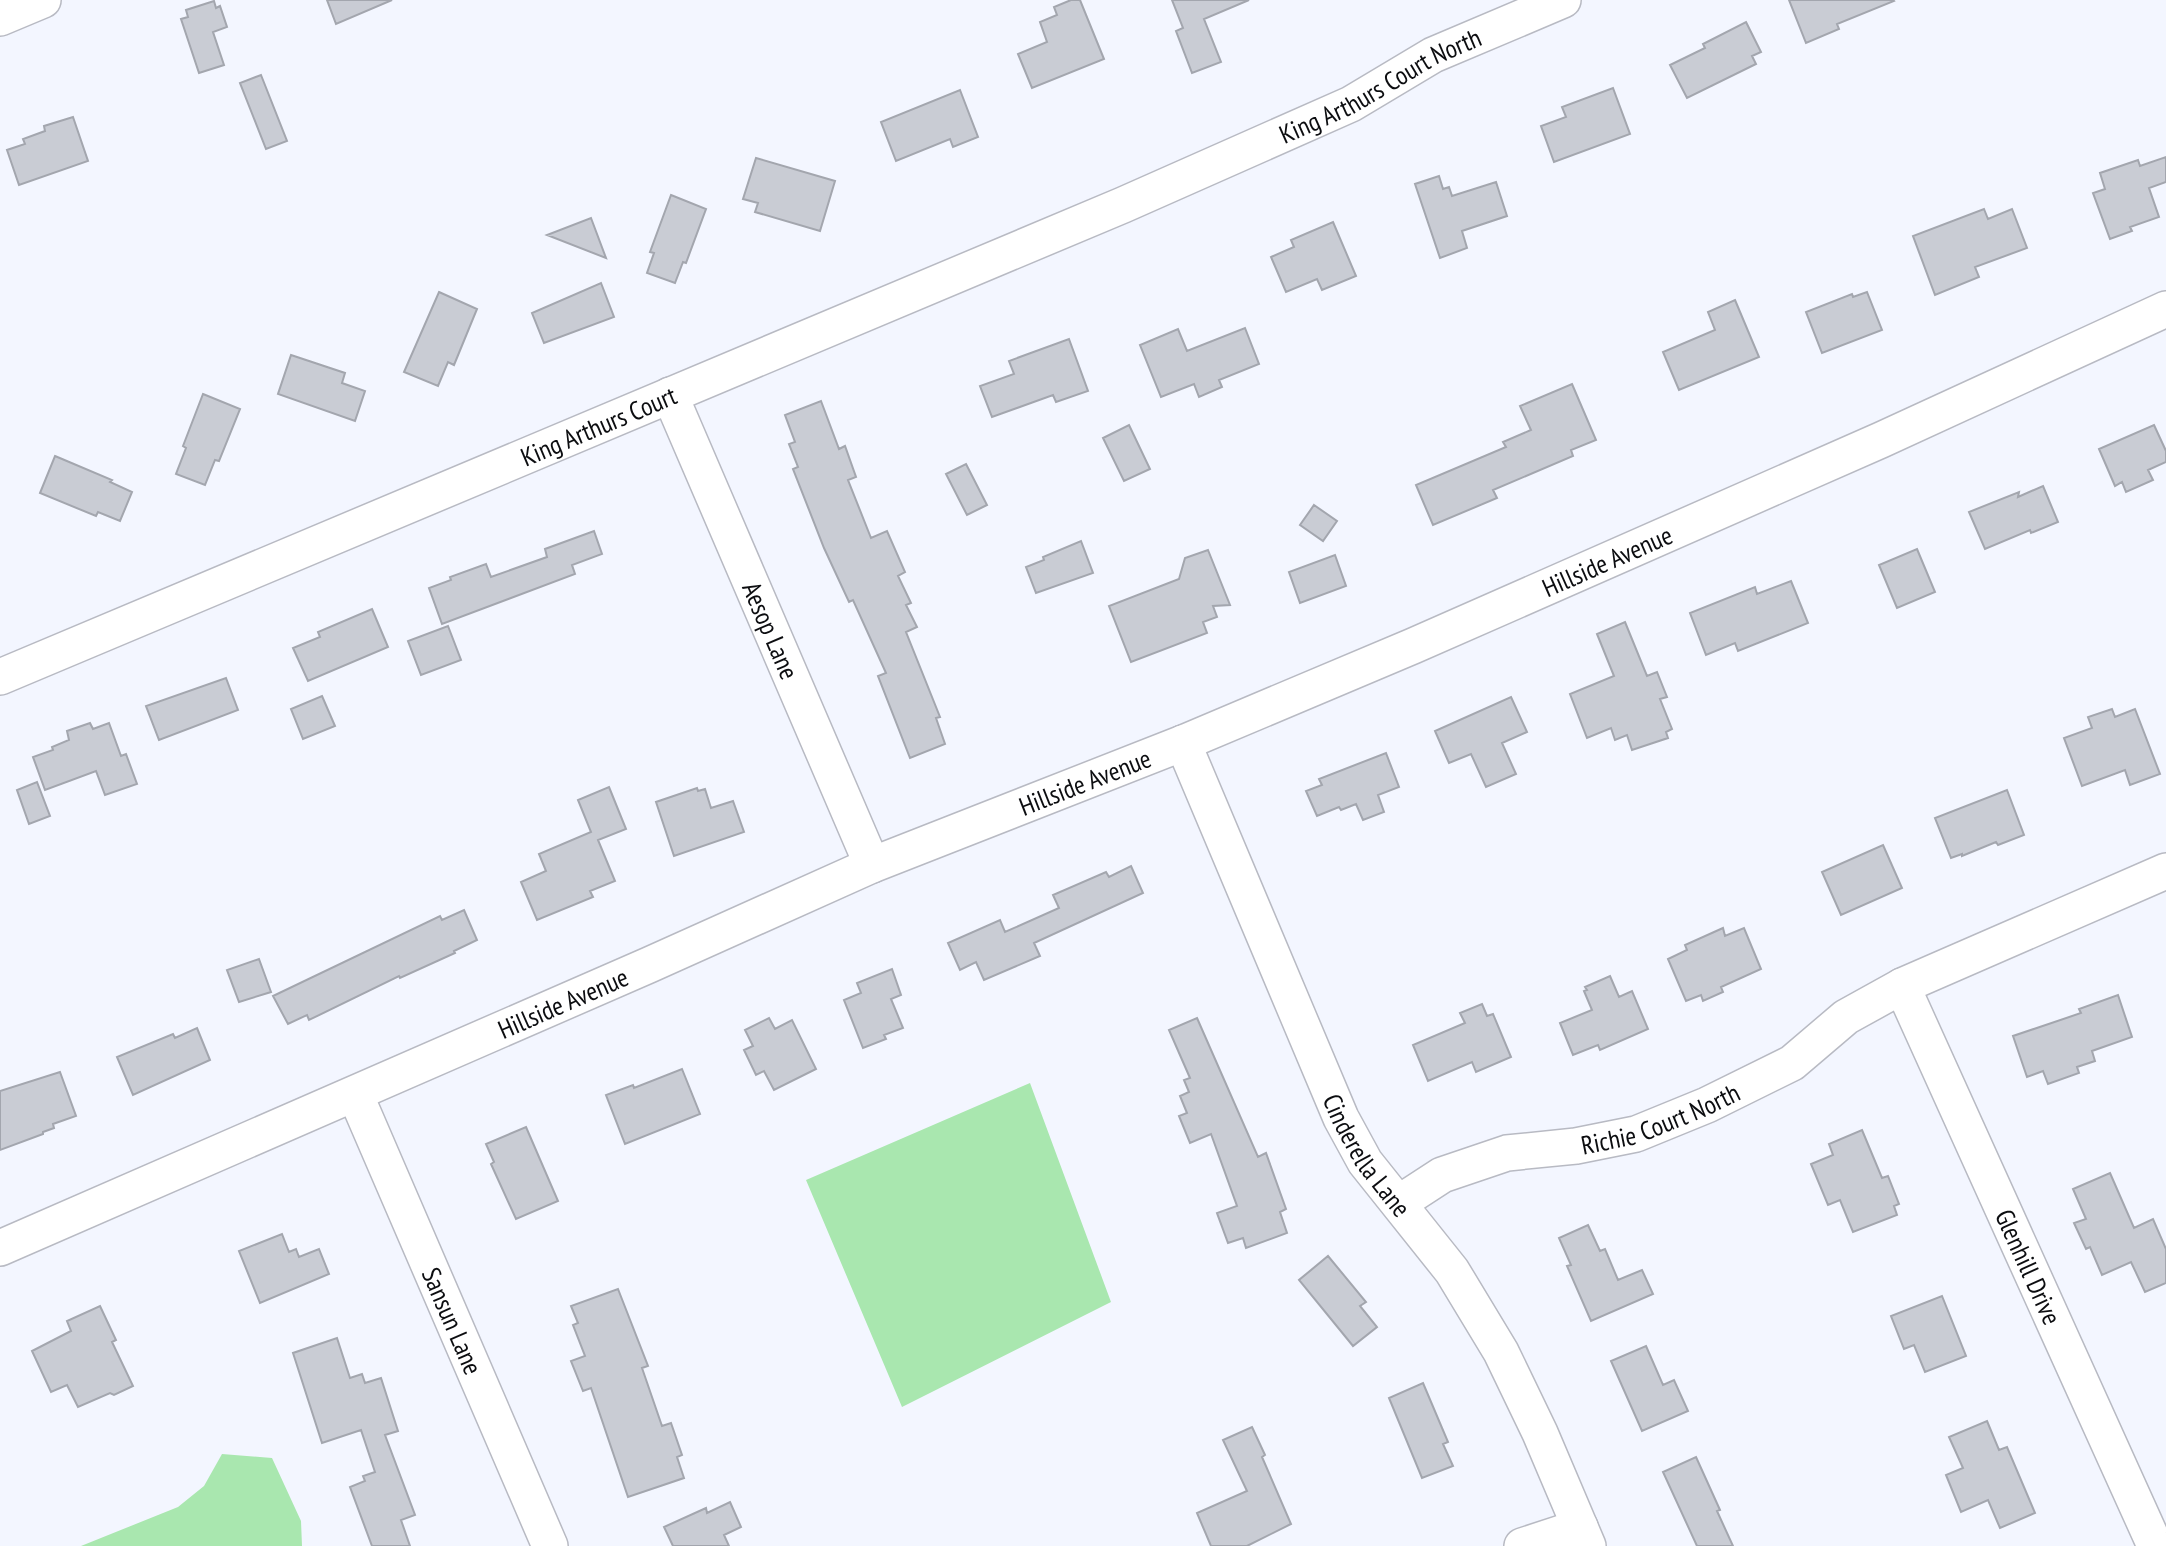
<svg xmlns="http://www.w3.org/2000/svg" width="2166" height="1546" viewBox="0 0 2166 1546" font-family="'PT Sans Narrow',sans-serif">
  <rect width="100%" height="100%" fill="#f3f6ff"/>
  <path fill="#a9e7af" d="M1030,1083L1111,1302L902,1407L806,1180Z
    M222,1454L272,1458L301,1521L302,1546H81L178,1507L204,1486Z"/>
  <path fill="#c9ccd4" stroke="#a3a6ae" stroke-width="2" d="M327,0H392L336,24Z
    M1071,0H1080L1104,59L1032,88L1018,54L1047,42L1040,22L1057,15L1054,7Z
    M1172,0H1249L1204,19L1221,62L1192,73L1176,31L1183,28Z
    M1789,0H1893L1894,1L1837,24L1839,29L1806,43Z
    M214,1L216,8L220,6L227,27L213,32L224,65L199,73L181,19L188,17L186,10Z
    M1746,22L1761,52L1752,56L1756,64L1687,98L1670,65L1705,48L1703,44Z
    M261,75L287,141L266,149L240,83Z
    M1613,88L1630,134L1554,162L1541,126L1566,117L1562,107Z
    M960,90L978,137L953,147L950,139L896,161L881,122Z
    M73,117L88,161L19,185L7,150L25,144L23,139L45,131L44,126Z
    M2166,157V182L2149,188L2159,217L2130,227L2132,231L2110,239L2093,193L2105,189L2100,173L2138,160L2140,166Z
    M756,158L835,181L820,231L755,212L758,203L743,199Z
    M1439,176L1443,189L1449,187L1452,196L1496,182L1507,216L1462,231L1467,248L1440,258L1415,184Z
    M671,195L706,209L686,263L683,262L675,283L647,273L654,253L650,252Z
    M1984,209L1988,219L2012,209L2027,248L1975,267L1979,277L1935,295L1913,236Z
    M591,218L606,258L547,235Z
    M1333,222L1356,276L1322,290L1317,279L1286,292L1271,257L1294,247L1291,240Z
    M601,283L614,317L544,343L532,313Z
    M439,292L477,309L454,365L448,362L438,386L404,372Z
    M1867,292L1882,330L1822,353L1806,312L1852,294L1853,297Z
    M1735,300L1759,357L1679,390L1663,352L1715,330L1708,312Z
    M1245,328L1259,364L1219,380L1222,387L1199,397L1194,384L1161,397L1140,345L1178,329L1187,351Z
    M1069,339L1088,391L1056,402L1053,395L992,417L980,386L1014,374L1009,361Z
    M291,355L345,373L342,383L365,391L355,421L278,394Z
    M1572,384L1596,440L1571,450L1573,456L1493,490L1497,498L1433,525L1416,485L1506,447L1503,442L1531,430L1520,406Z
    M203,394L240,409L219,461L215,460L205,485L176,474L186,448L183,446Z
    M821,401L839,449L845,446L856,477L848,480L871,538L887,531L905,572L898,576L911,603L906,605L917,627L906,632L940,717L936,718L945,744L910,758L878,676L886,673L853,600L849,602L824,548L793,469L798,467L789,444L795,442L785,415Z
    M1129,425L1150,469L1124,481L1103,438Z
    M2154,425L2166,451V462L2148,470L2153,480L2126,492L2122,482L2115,486L2099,449Z
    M55,456L112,480L110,482L132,492L120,521L98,512L96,516L40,493Z
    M966,464L987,505L967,515L946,474Z
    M2043,486L2058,522L2031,533L2030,530L1985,549L1969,512L2019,492L2018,497Z
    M1314,505L1337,521L1323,541L1300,525Z
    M594,531L602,554L572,565L575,574L442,624L429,588L451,580L450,577L486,564L491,577L547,557L545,549Z
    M1081,541L1093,573L1036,593L1026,567L1044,560L1043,557Z
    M1917,549L1935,592L1897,608L1879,565Z
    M1208,550L1230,605L1213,606L1217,617L1203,622L1207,633L1131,662L1109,606L1179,579L1185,558Z
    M1335,555L1346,586L1300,603L1289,572Z
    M1791,581L1808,623L1738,651L1735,643L1706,655L1690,613L1755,587L1757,594Z
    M372,609L388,647L308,681L293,648L320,637L318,632Z
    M1625,622L1647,676L1657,672L1667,697L1660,699L1672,729L1666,732L1668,738L1632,750L1627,735L1615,740L1611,728L1587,738L1570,694L1614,676L1597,634Z
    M448,626L461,660L421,675L408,641Z
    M226,678L238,710L159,740L146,706Z
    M322,696L335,726L303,739L291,709Z
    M1511,697L1527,732L1502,743L1516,774L1486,787L1471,754L1449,763L1435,731Z
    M2112,709L2115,717L2135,709L2160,774L2130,785L2125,770L2082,786L2064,738L2092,728L2088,717Z
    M90,723L93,729L109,723L121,756L126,754L137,784L105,795L96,771L45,790L33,757L53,750L52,747L69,740L67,731Z
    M1386,753L1399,787L1378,795L1384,812L1363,820L1356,804L1341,810L1339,807L1317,816L1306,791L1322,785L1319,779Z
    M37,782L50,816L29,824L17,790Z
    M609,787L626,829L598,840L615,881L590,891L593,897L537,920L521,882L546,871L539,854L591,832L578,800Z
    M697,788L698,791L705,789L711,808L733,801L744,832L674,856L656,802Z
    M2007,790L2024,835L1998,845L1996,842L1962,856V854L1951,858L1935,818Z
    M1883,845L1902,888L1841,915L1822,872Z
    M1131,866L1143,893L1034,943L1040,956L984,980L976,962L960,970L948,943L1000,920L1005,932L1059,908L1053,895L1106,872L1109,877Z
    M464,910L477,940L454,951L455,953L400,978L399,976L309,1020L307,1015L288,1024L273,996L440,916L442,920Z
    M1723,928L1725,936L1744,928L1761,969L1721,987L1723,992L1703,1001L1701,995L1686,1001L1668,959L1687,950L1685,945Z
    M259,959L271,992L239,1002L227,970Z
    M892,969L901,995L891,999L903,1028L884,1035L886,1039L863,1048L844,1000L861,993L857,983Z
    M1610,976L1619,997L1632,991L1648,1029L1600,1050L1598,1045L1573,1055L1560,1023L1592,1010L1584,991L1587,990L1585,987Z
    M2118,995L2132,1037L2092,1051L2095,1061L2077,1067L2079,1073L2048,1084L2043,1071L2027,1077L2013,1036L2081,1013L2079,1009Z
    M1482,1004L1487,1016L1493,1014L1511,1057L1476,1072L1472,1062L1428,1081L1413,1045L1465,1023L1460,1013Z
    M769,1018L775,1029L792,1020L816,1069L774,1090L764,1071L756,1075L744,1050L753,1046L745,1030Z
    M1197,1018L1258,1157L1266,1153L1286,1209L1280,1212L1287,1233L1246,1248L1243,1238L1228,1243L1217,1213L1237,1206L1211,1134L1190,1143L1179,1116L1187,1113L1180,1096L1189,1092L1184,1080L1190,1078L1169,1030Z
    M197,1028L210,1060L133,1095L117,1057L173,1034L175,1038Z
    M682,1069L700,1114L625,1144L606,1095L633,1085L634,1088Z
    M60,1072L76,1116L53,1124L54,1128L43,1132V1134L0,1150V1091Z
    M526,1127L558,1201L516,1219L491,1164L494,1162L486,1144Z
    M1862,1130L1882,1178L1888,1176L1899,1204L1894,1206L1897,1215L1853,1232L1840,1200L1828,1205L1811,1164L1833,1155L1829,1144Z
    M2110,1173L2134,1228L2153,1219L2166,1249V1283L2145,1292L2131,1262L2102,1275L2090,1247L2086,1249L2074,1223L2086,1219L2073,1189Z
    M1588,1225L1600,1251L1605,1249L1618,1280L1642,1270L1653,1294L1591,1321L1567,1266L1571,1265L1559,1238Z
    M282,1234L289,1252L296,1249L299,1257L319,1249L329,1274L260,1303L239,1251Z
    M1328,1256L1366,1302L1360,1306L1377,1327L1353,1346L1299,1280Z
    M618,1289L648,1366L642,1368L662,1426L671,1423L682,1455L677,1457L684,1478L628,1497L591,1388L583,1391L571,1361L585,1356L573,1325L578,1323L571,1306Z
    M1942,1296L1966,1356L1925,1372L1914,1345L1904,1349L1891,1316Z
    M100,1306L116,1340L112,1342L133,1386L114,1395L110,1393L78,1407L67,1385L51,1392L32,1351L71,1331L67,1321Z
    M337,1338L350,1378L362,1374L365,1383L381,1378L398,1431L385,1435L415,1515L401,1520L410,1546H372L350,1487L365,1481L363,1476L375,1472L361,1430L322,1443L293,1353Z
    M1646,1346L1663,1385L1674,1380L1688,1411L1642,1431L1611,1361Z
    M1423,1383L1448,1442L1443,1444L1453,1466L1422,1478L1389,1398Z
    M1987,1421L1999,1450L2007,1447L2035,1513L2000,1528L1988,1500L1961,1512L1946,1475L1963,1468L1949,1437Z
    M1252,1427L1265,1455L1262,1457L1291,1524L1247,1546H1211L1197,1513L1247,1491L1223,1440Z
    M1696,1457L1720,1510L1717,1511L1733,1546H1697L1663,1472Z
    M730,1502L741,1527L724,1535L729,1546H673L664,1527L706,1508L707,1513Z"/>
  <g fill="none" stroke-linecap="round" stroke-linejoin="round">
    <g stroke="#b8bac3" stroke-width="38">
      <g id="minor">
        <path d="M0,18L43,0"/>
        <path id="s1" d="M670,395L872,865"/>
        <path id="s2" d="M0,677L1123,205L1351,104L1433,55L1563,0"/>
        <path id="s3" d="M1183,743L1341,1118L1365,1162L1452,1271L1501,1352L1540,1433L1588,1546"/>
        <path id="s4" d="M1902,986L2152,1539L2158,1546"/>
        <path id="s5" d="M355,1094L550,1546"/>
        <path id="s6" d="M1399,1203L1442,1175L1507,1153L1576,1146L1636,1134L1707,1105L1792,1063L1846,1017L1902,986L2166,871"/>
        <path id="s7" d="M0,1248L649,965L872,865L1183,743L1413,646L1881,440L2166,309"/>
        <path d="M1522,1546L1580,1527"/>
      </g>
    </g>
    <use href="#minor" stroke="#fff" stroke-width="35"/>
  </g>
  <g text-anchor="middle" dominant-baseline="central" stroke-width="5" stroke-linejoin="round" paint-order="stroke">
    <g font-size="26" fill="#0c0d10" stroke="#f3f6ff">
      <text stroke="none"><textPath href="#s2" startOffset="1502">King Arthurs Court North</textPath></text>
      <text stroke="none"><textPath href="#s2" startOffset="649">King Arthurs Court</textPath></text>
      <text stroke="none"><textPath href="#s7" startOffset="1748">Hillside Avenue</textPath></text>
      <text stroke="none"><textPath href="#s1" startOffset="256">Aesop Lane</textPath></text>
      <text stroke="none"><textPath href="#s7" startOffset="1181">Hillside Avenue</textPath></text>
      <text stroke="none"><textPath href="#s7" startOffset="614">Hillside Avenue</textPath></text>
      <text stroke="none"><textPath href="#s6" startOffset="278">Richie Court North</textPath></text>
      <text stroke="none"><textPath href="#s3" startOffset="452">Cinderella Lane</textPath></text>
      <text stroke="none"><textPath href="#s4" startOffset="308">Glenhill Drive</textPath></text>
      <text stroke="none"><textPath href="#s5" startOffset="247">Sansun Lane</textPath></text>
    </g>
  </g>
</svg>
